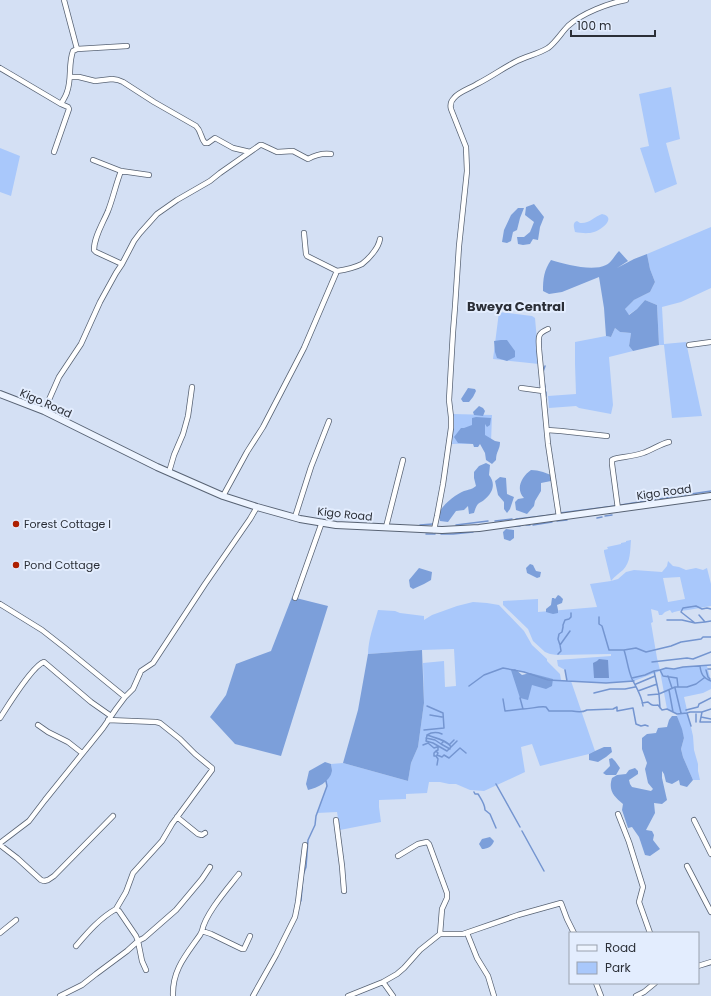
<svg xmlns="http://www.w3.org/2000/svg" width="711" height="996" viewBox="0 0 711 996" font-family="Poppins,sans-serif">
  <rect width="100%" height="100%" fill="#d4e0f4"/>
  <path fill="#a9c8fb" fill-rule="evenodd" d="M671,87L680,139L666,143L677,184L655,193L640,148L649,146L639,94Z
    M0,148L20,156L11,196L0,192Z
    M602,214C617,217 602,230 594,232C588,234 581,233 575,232C574,227 572,223 577,221L580,223C589,224 594,217 602,214Z
    M711,227V288L681,302L662,307L664,344L686,342L702,416L672,418L664,345H659L657,305L645,300L637,309L628,315L625,309L634,300L650,292L655,282L650,269L647,254Z
    M499,312L532,316L535,318L539,364L493,359Z
    M615,328L620,332L631,333L629,346L633,351L609,357L613,405L611,414L579,408L576,406L549,408L548,396L576,394L575,364V342L606,336L611,337Z
    M453,414L492,415L491,443L452,444L453,432Z
    M631,540C630,550 631,562 623,570C619,573 614,577 611,581L618,579L626,572L634,570L662,572L667,566L668,561L673,566L679,567L686,570L696,568L703,570L707,568L711,584V606C703,607 696,609 688,610C682,611 678,610 672,613L670,610L665,612L662,615H659L658,611L651,609L653,622L651,623L657,658L660,670L666,668L674,669L683,667L707,666L711,681V689L703,693L684,697L693,736L694,750L698,764V771L700,780H693L683,757L681,749L684,738L677,716L678,714L667,709L660,671L634,681L606,683L571,681L595,751L589,754L540,766L532,744L521,747L525,772L484,791L470,790L456,784H449L440,782H429L427,793L406,794V799L379,800V807L381,822L340,830L337,812L317,813L327,786L326,781L332,771L331,764L343,763L408,781L411,763L418,747L424,703L423,663L444,661L445,687L456,686L454,649L422,650L368,654C368,640 374,624 378,610L395,611L400,613L424,616V620L432,615L457,606L473,602L487,603L499,605L524,631L532,645L547,659V661L560,674L561,680L567,681L565,670L558,666L557,660L611,656V654L557,655L550,654L545,652L533,641L528,629L503,605V601L538,599V612L597,607L590,584L611,581L604,552V550L608,549L607,547L621,544V543L626,542V541ZM680,577L685,599L668,602L663,578ZM515,669L518,671L552,679L532,685Z"/>
  <path fill="#7c9fda" d="M534,204L544,217L540,227L538,240L533,239L530,244L523,245L518,244L517,237H524L530,232L534,222L525,215L526,207Z
    M518,208H524L520,218L517,230L513,232L511,241L507,243L502,242L504,230L511,215Z
    M619,251L628,261L617,268L634,259L647,254L650,269L655,282L650,292L634,300L625,309L629,315L637,309L645,300L657,305L659,345L633,351L629,346L631,333L620,332L615,328L611,337L606,336L604,308L599,277L562,292L549,294L543,291C543,279 544,270 551,260C565,264 592,272 606,265C611,263 615,255 619,251Z
    M501,340H507L515,351V357L507,361L497,358L495,352L494,341Z
    M468,388L475,389L476,391L473,397L469,402H463L461,399Z
    M479,406L483,408L485,411L483,416L474,415L473,412Z
    M476,417L491,418L490,425L487,427L485,424V435L495,441L500,442C500,450 496,451 496,460L492,464L486,460L485,453L480,444L478,447H474L473,444L458,443L454,437L461,428H464L472,425V418Z
    M486,463L490,465L489,475C496,484 493,493 484,500C483,501 479,503 478,504C476,506 475,510 474,513L469,514L468,506L464,510L456,511L448,522L440,521C440,519 439,517 439,515C440,506 456,494 464,491C470,489 471,490 476,486L474,478V472L479,466Z
    M531,470C539,470 547,473 555,477L551,481L541,483V491L535,501L534,506L527,514L516,510L515,502L518,499L524,498C515,489 522,476 531,470Z
    M500,477L506,478L507,494L514,497L510,509L507,513L504,509V502L498,495L495,481Z
    M506,529L514,530V538L510,541L504,539L503,532Z
    M530,564L533,565L536,571L541,572L540,577L537,578L527,573L526,568Z
    M419,568L432,572L431,580L424,584L413,589L410,587L409,580Z
    M558,595L560,596L563,599L562,603L557,605L558,610V613L553,614L546,612V609L551,605L552,598H554L555,599Z
    M292,597L328,606L281,756L235,744L210,717L226,695L236,664L271,651Z
    M422,650L424,703L418,747L411,763L408,781L343,763L358,710L368,654Z
    M515,669L522,675L530,673L553,679L552,686L546,689L532,685L528,700L520,698L511,670Z
    M672,716H677L682,729L684,738L681,749L683,757L693,780L687,787L680,785L679,780L672,784L666,782L664,774L662,771V778L667,800L662,804L654,803L655,813L646,830L652,831L654,835L653,840L660,849L650,856L645,855L639,837L632,827L628,828L622,810L623,804C614,796 608,791 612,778L617,775L626,774L629,770L635,768L638,771V774L629,780L630,784L632,787L651,791L653,789L648,783L645,769L647,763L642,749V738L647,734L656,733L658,728L667,727L669,720Z
    M604,747H611L612,752L606,757L598,762L589,760V754L595,751Z
    M612,758L615,761L620,768L616,775H606L603,773L610,766L609,759Z
    M325,762L331,764C331,766 332,768 332,771C330,782 317,788 308,790L306,784L309,771Z
    M490,837L494,841C492,847 487,849 482,849L479,844L482,839Z"/>
  <path fill="#7495d0" d="M599,659L608,660L609,678H594L593,663L597,661Z"/>
  <g fill="none" stroke-linecap="round" stroke-linejoin="round">
    <path stroke="#7495d0" stroke-width="1.5" d="M543,372L545,366
      M544,381L545,387
      M546,392V396
      M691,494L711,491
      M679,495H686
      M660,499L675,496
      M621,505L657,499
      M560,513L615,506
      M605,516L612,515
      M597,518L602,517
      M516,519L552,515
      M495,521L512,519
      M557,521L567,520
      M420,525L433,524
      M456,525L488,521
      M526,525H530
      M533,525L552,522
      M515,526H520
      M426,534H435
      M441,534H453L473,532
      M699,615L705,622L711,621
      M599,617V624L602,626L609,650H624L636,648L646,652L671,646L681,642L701,639L703,637H711
      M667,620H682L695,623L705,622
      M695,623L681,612L683,608L696,606L702,609L707,608L711,609
      M560,645L570,631
      M624,650C627,659 628,670 632,679C636,687 642,696 643,706
      M558,654L561,651L560,645L558,639L559,634L562,632L563,627V625L565,620L569,619L571,617V613
      M652,662L687,658L693,659L711,652
      M700,666C701,674 703,678 711,681
      M708,669H711
      M565,670L567,681L606,683L634,681
      M660,670L663,676L677,678L678,687
      M706,670L708,677L710,679
      M668,676L672,688
      M632,678L645,675L654,671
      M636,684L655,676
      M469,686L484,675L503,668L524,672L548,680L567,681
      M675,688L681,713
      M669,690L673,712
      M638,691L657,684
      M594,693L610,689H625L635,687
      M648,695L659,694L675,687H687L696,684L704,678
      M520,698L523,709C531,709 538,706 546,707L549,711H572C577,712 582,713 587,710L613,709L617,707V711L633,708L636,724L641,726L645,725L648,726
      M503,699L505,711L522,709
      M642,703L648,702C651,705 653,706 658,705L662,710L667,709L677,714L687,713
      M660,708L659,694L654,671L660,670L666,668L674,669L683,667L711,665
      M711,709L702,712L700,722H711
      M686,710L698,707L699,704L711,698
      M696,714V722
      M430,715L442,717
      M701,717L711,719
      M691,726L687,713L690,712H702
      M424,730L444,728L443,713L427,706
      M427,735C432,732 437,732 442,734
      M426,738L435,740L441,744L444,741
      M441,744L450,749
      M450,744L454,740
      M423,745L428,743L434,748L437,747
      M438,747V750L436,751L438,753L437,755L442,757L444,755L449,758L460,748L466,753
      M451,747C447,740 435,738 427,735L426,741L433,743L447,751L457,741
      M436,751L434,753V756H436L438,759L437,765
      M496,784L520,827
      M474,792L475,794H478C481,799 485,804 485,810L490,814L496,828
      M522,831L544,871
      M301,901L303,875L306,867L308,840L315,825L316,816L327,786L326,781"/>
    <g stroke="#586374" stroke-width="6">
      <path id="street" d="M77,49L127,46
        M0,68L61,104C63,100 66,96 67,92C72,79 68,64 73,51L77,49L64,0
        M70,77H79L95,81L112,79L118,80L123,82L154,102L196,126C202,132 200,137 205,143H208L215,138L233,148L250,152
        M54,152L69,109L68,107L61,104
        M93,160L121,171L149,175
        M121,171C116,184 113,198 108,211C103,223 94,237 94,250L96,252L122,264
        M337,271C344,270 356,267 362,264C366,261 370,257 373,253C377,248 379,245 380,239
        M548,329C536,334 539,338 539,349L548,444L559,517
        M689,345L711,342
        M521,388L543,391
        M44,411L59,377L81,344L100,302L116,273L122,264L134,241L140,233L157,214L177,200L210,181L220,173L260,145H262L277,152L293,151L308,159C315,155 323,153 331,154
        M547,430L561,431L607,436
        M169,472L174,455L183,434L188,416L192,387
        M223,496L247,452L263,427L304,348L337,271L307,256L306,254L304,233
        M618,509L612,464V460L614,459C623,457 634,456 643,453C652,450 660,444 669,442
        M295,517L311,467L329,421
        M386,527L403,460
        M434,530L437,516L443,484L451,428V417L449,400L453,332L455,307L459,246L467,171L466,147L451,109C450,105 451,101 454,98C458,92 471,88 477,84C491,77 503,68 517,61C527,56 538,54 548,48C556,42 561,33 568,26C582,13 609,3 626,0
        M295,598L322,522
        M0,604L42,630L65,648L125,697L116,709L103,728L45,800L29,821L0,843
        M125,697L133,689L141,671L153,663L205,584L250,519L257,507
        M0,718C7,707 33,665 44,662L91,702L111,716
        M38,725L48,732L68,742L82,753
        M618,814L629,842L643,887L639,902L650,933
        M177,817L198,834L202,835L205,833
        M336,820L342,866L344,891
        M694,820L711,854
        M0,845L17,858L41,880L44,881L48,880L54,876L113,816
        M398,856L418,844L427,842L429,844L447,893V898L442,909L440,934
        M687,866L711,912
        M202,931C205,914 228,888 239,874
        M0,933L16,920
        M467,933L477,958L488,976L494,996
        M76,946C88,932 100,918 116,909
        M698,966L711,962
        M146,970L142,961L138,941L144,938L176,910L202,879L210,867
        M383,982L393,996
        M596,983L601,996
        M60,996L82,985L96,974L127,951L138,941L136,936L119,911L116,909L126,892L133,873L162,841L172,824L212,770V768L195,754L180,739L160,723L156,722L108,720
        M173,996C172,970 186,955 200,935L202,931L211,934L242,949H244L250,936
        M253,996L276,955L295,917L298,902L305,845
        M348,996L383,982L397,974L404,968L420,950L440,934H463L518,915L561,903L567,919L574,933
        M636,996L644,992L655,983"/>
    </g>
    <g stroke="#586374" stroke-width="8">
      <path id="secondary" d="M0,394L44,411L157,467L223,496L257,507L300,519L336,525L442,530L479,528L711,496"/>
    </g>
    <use href="#street" stroke="#fff" stroke-width="4.5"/>
    <use href="#secondary" stroke="#edf4ff" stroke-width="6"/>
  </g>
  <g fill="#ad1f00" stroke="#e3edfe" stroke-width="1.5">
    <circle cx="16" cy="524" r="4"/>
    <circle cx="16" cy="565" r="4"/>
  </g>
  <g text-anchor="middle" dominant-baseline="central" stroke-width="4" stroke-linejoin="round" paint-order="stroke">
    <g font-size="11" fill="#2b2f37" stroke="#e3edfe">
      <text transform="translate(46 403) rotate(24)">Kigo Road</text>
      <text transform="translate(664 492) rotate(-8)">Kigo Road</text>
      <text transform="translate(345 514) rotate(6)">Kigo Road</text>
    </g>
    <g font-size="11" fill="#2b2f37" stroke="#e3edfe" text-anchor="start">
      <text x="24" y="524">Forest Cottage I</text>
      <text x="24" y="565">Pond Cottage</text>
    </g>
    <g font-size="13" font-weight="bold" fill="#2b2f37" stroke="#e3edfe">
      <text x="516" y="306">Bweya Central</text>
    </g>
  </g>
  <rect x="569" y="932" width="130" height="52" fill="#e3edfe" stroke="#99a1ae"/>
  <rect x="577" y="945" width="20" height="6" fill="#edf4ff" stroke="#99a1ae"/>
  <text x="605" y="952" font-size="12" fill="#2b2f37">Road</text>
  <rect x="577" y="962" width="20" height="12" fill="#a9c8fb" stroke="#99a1ae"/>
  <text x="605" y="972" font-size="12" fill="#2b2f37">Park</text>
  <path d="M571 30v6h84v-6" fill="none" stroke="#2b2f37" stroke-width="2"/>
  <text x="577" y="30" font-size="12" fill="#2b2f37" stroke="#e3edfe" stroke-width="3" paint-order="stroke">100 m</text>
</svg>
